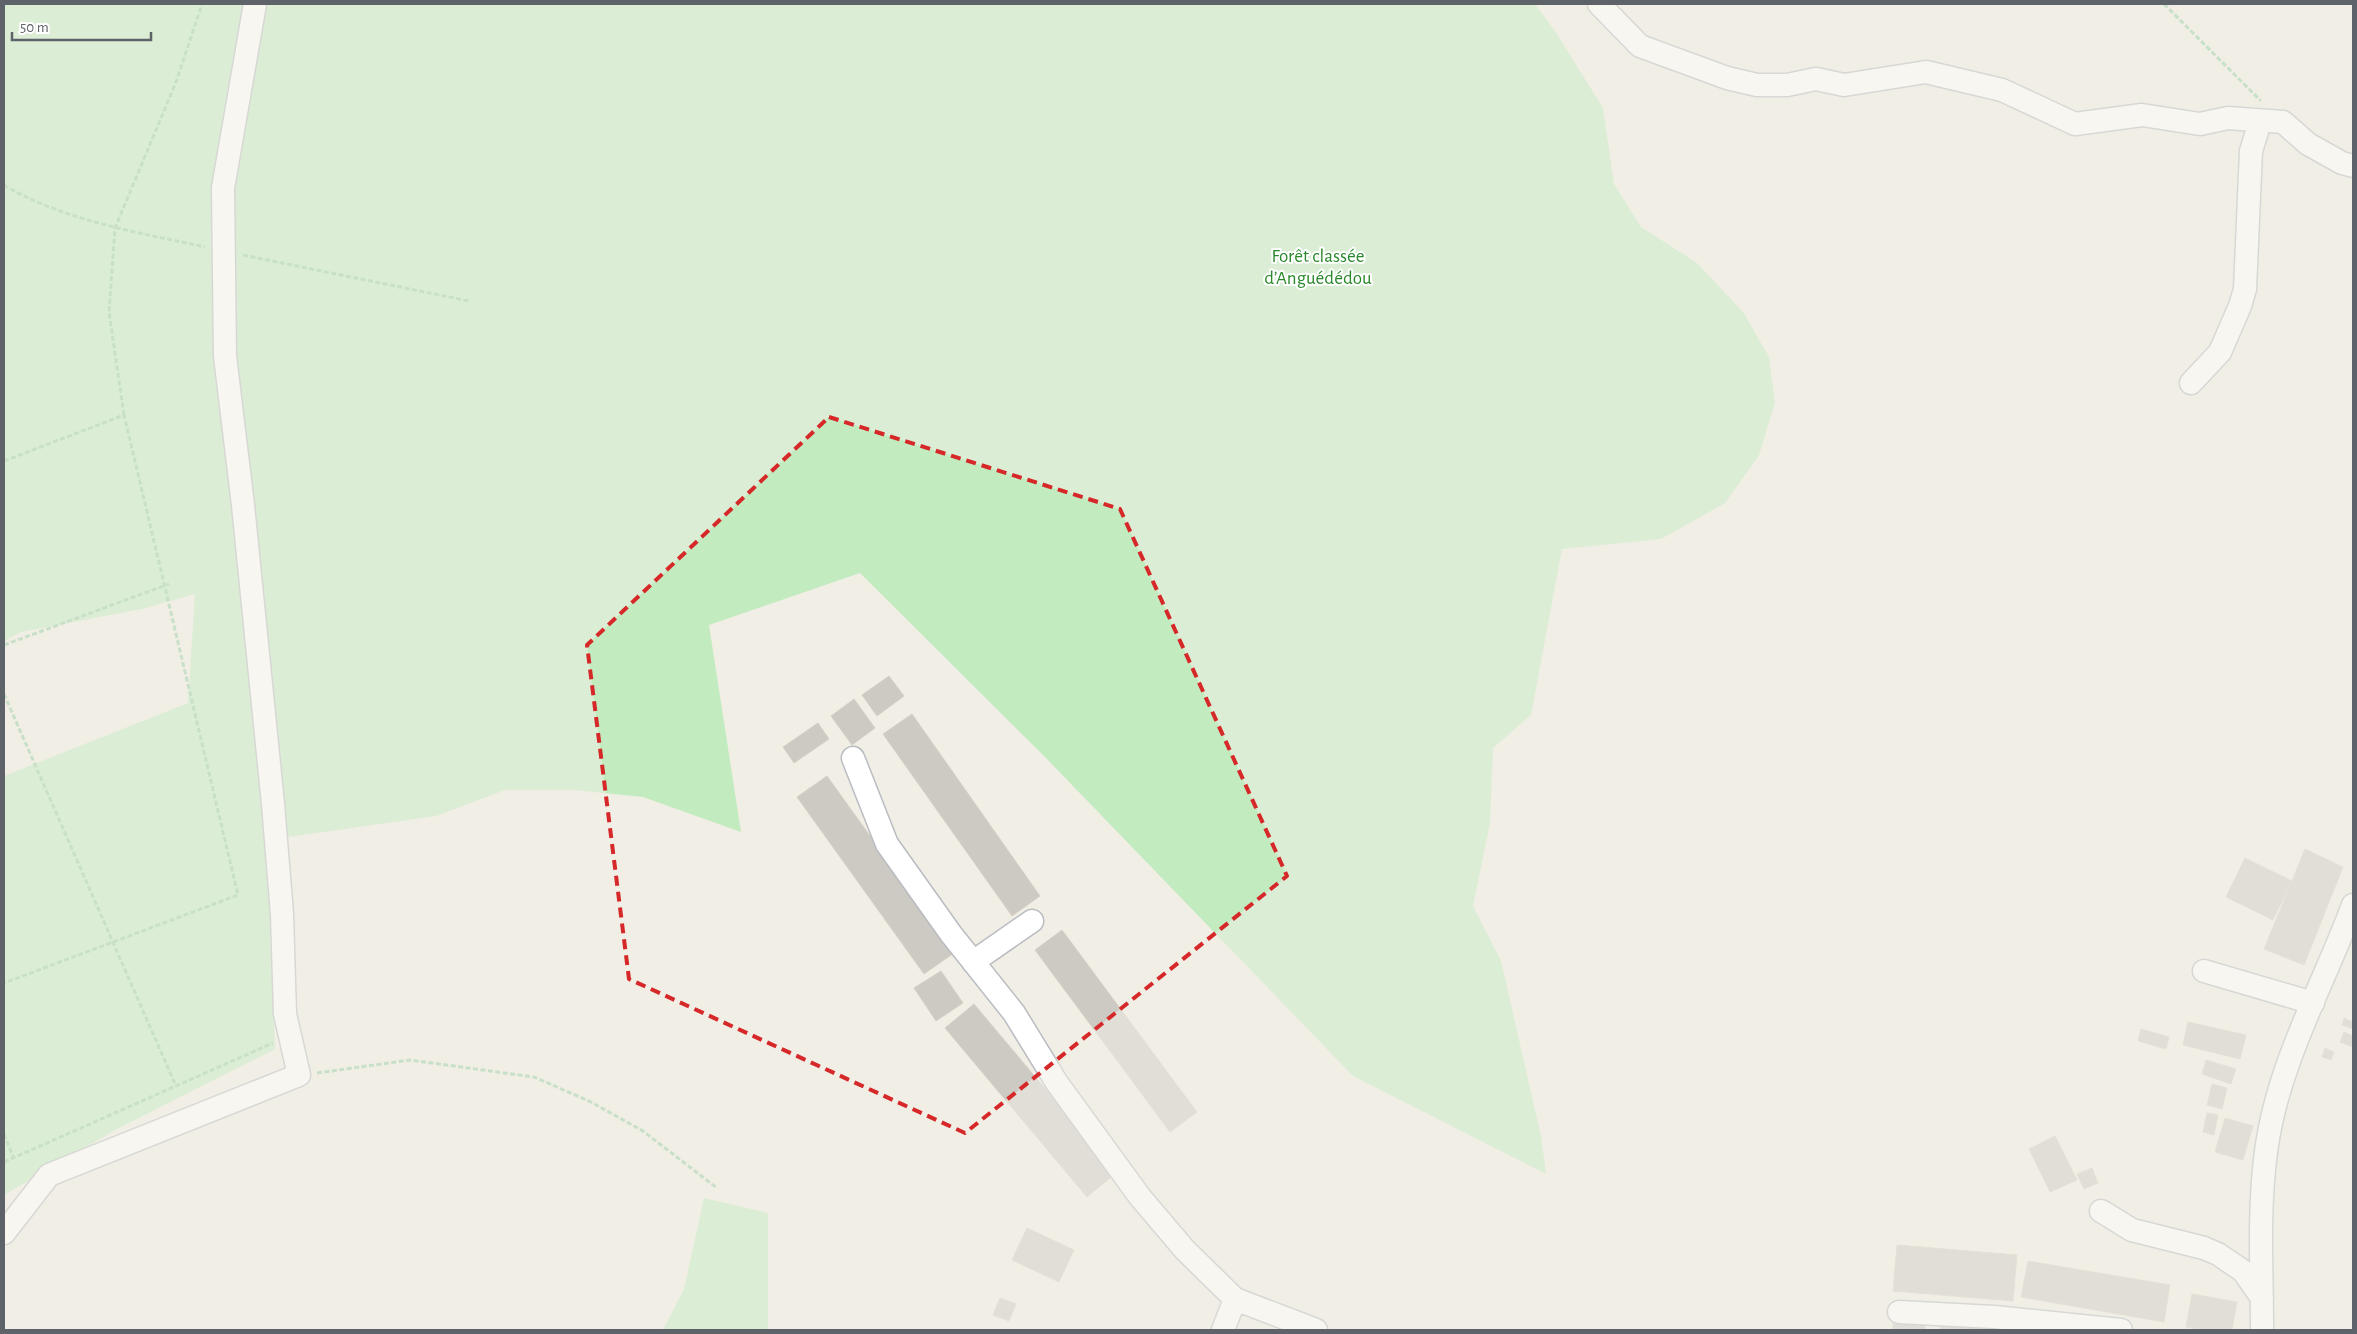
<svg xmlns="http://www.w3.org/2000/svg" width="2357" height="1334" viewBox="0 0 2357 1334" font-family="'Alegreya Sans',sans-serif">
  <rect width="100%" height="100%" fill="#f1eee6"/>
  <path fill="#c2ebc0" d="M4,4H1535L1557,34L1603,108L1614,184L1641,227L1697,263L1743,312L1769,357L1775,403L1759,455L1725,503L1661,539L1562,549L1531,715L1493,748L1490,823L1473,906L1501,961L1541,1136L1546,1174L1353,1076L1044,756L860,573L709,625L741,832L643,797L574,790H505L436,816L267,840L275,1049L117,1129L4,1195V776L188,703L195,594L142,609L21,632L4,641Z
    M704,1198L768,1213V1330H663L684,1289Z"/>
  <path fill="#cdc9c3" stroke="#d7d0c4" d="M889,676L904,696L877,716L862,695Z
    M854,699L875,728L852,745L831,716Z
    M912,714L1040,896L1012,916L883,734Z
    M818,723L829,739L794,763L783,747Z
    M827,776L954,953L924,974L797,797Z
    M2305,849L2343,867L2304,965L2264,949Z
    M2245,858L2292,881L2273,920L2226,897Z
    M1062,930L1197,1112L1170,1132L1035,950Z
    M941,971L963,1003L936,1021L914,988Z
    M974,1004L1116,1173L1087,1197L945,1028Z
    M2344,1018L2353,1022V1029L2342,1025Z
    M2188,1022L2246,1035L2240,1059L2183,1045Z
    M2141,1029L2169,1037L2166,1049L2138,1041Z
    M2344,1032L2353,1036V1047L2340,1042Z
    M2325,1048L2334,1052L2331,1060L2322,1057Z
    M2206,1060L2236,1069L2231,1084L2202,1074Z
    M2212,1084L2227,1088L2222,1109L2207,1105Z
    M2207,1113L2218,1115L2214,1135L2203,1132Z
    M2225,1118L2253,1126L2243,1160L2215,1152Z
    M2055,1136L2077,1180L2050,1192L2029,1149Z
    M2092,1168L2098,1183L2084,1189L2077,1174Z
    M1027,1228L1074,1250L1059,1282L1012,1260Z
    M1897,1245L2017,1255L2013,1301L1893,1291Z
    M2028,1261L2170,1285L2164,1322L2021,1297Z
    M2192,1294L2237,1302L2232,1330H2203L2186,1327Z
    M1000,1298L1016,1304L1009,1321L993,1315Z
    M1941,1322L1979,1324V1330H1940Z
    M1893,1323L1925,1325V1330H1893Z"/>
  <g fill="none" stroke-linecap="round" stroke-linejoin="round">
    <g stroke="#b9bcc1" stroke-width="25">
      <path id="street" d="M1599,4L1640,46L1727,78L1757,85H1787L1816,79L1844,85L1926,72L2002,90L2075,124L2142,115L2200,124L2228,118L2283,122L2308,144L2342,163L2353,166
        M2191,383L2220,352L2240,306L2245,289L2251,151L2260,122
        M853,758L887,844L951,934L1014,1013L1057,1083L1140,1197L1185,1250L1235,1299L1316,1330
        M973,962L1032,921
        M2204,971L2313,1003
        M2101,1211L2132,1230L2204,1248L2218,1254L2243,1271L2262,1298
        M4,1233L49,1175L299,1075L285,1014L282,914L273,804L243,505L225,356L223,188L255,4
        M1899,1312L1994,1317L2121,1330
        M1223,1330L1235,1299
        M2262,1330C2262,1271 2258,1211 2266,1152C2277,1065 2323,986 2353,905"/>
    </g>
    <path stroke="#98cea5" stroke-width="3" stroke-dasharray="5 2.5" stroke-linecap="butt" d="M2164,4L2261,101
      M4,185C62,220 140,233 205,247
      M243,255L469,301
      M124,415L109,312L115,228L176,82L202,4
      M4,461L124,415L238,895L4,983
      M4,645L169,584
      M4,694L176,1086
      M317,1073L410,1060L534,1077L591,1102L643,1131L717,1188
      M4,1134L14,1159
      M4,1162L273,1043"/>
    <use href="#street" stroke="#fff" stroke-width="22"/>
  </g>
  <path d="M0 0H2357V1334H0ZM829,417L1120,509L1287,876L965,1133L629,979L587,645Z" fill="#f1eee6" fill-opacity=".55" fill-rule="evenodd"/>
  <path fill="none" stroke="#d62828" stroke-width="4" stroke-dasharray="10 6" stroke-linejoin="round" d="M829,417L1120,509L1287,876L965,1133L629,979L587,645Z"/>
  <g text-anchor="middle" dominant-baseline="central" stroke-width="4" stroke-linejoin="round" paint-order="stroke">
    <g font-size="19" fill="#2c882c" stroke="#fff">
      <text x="1318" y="256">Forêt classée<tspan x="1318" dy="22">d’Anguédédou</tspan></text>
    </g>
  </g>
  <rect width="2357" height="1334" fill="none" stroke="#5d6368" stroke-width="10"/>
  <path d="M12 32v8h139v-8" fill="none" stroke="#5d6368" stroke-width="2.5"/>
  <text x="20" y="32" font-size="15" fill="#5d6368" stroke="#ffffff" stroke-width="4" paint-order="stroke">50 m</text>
</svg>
